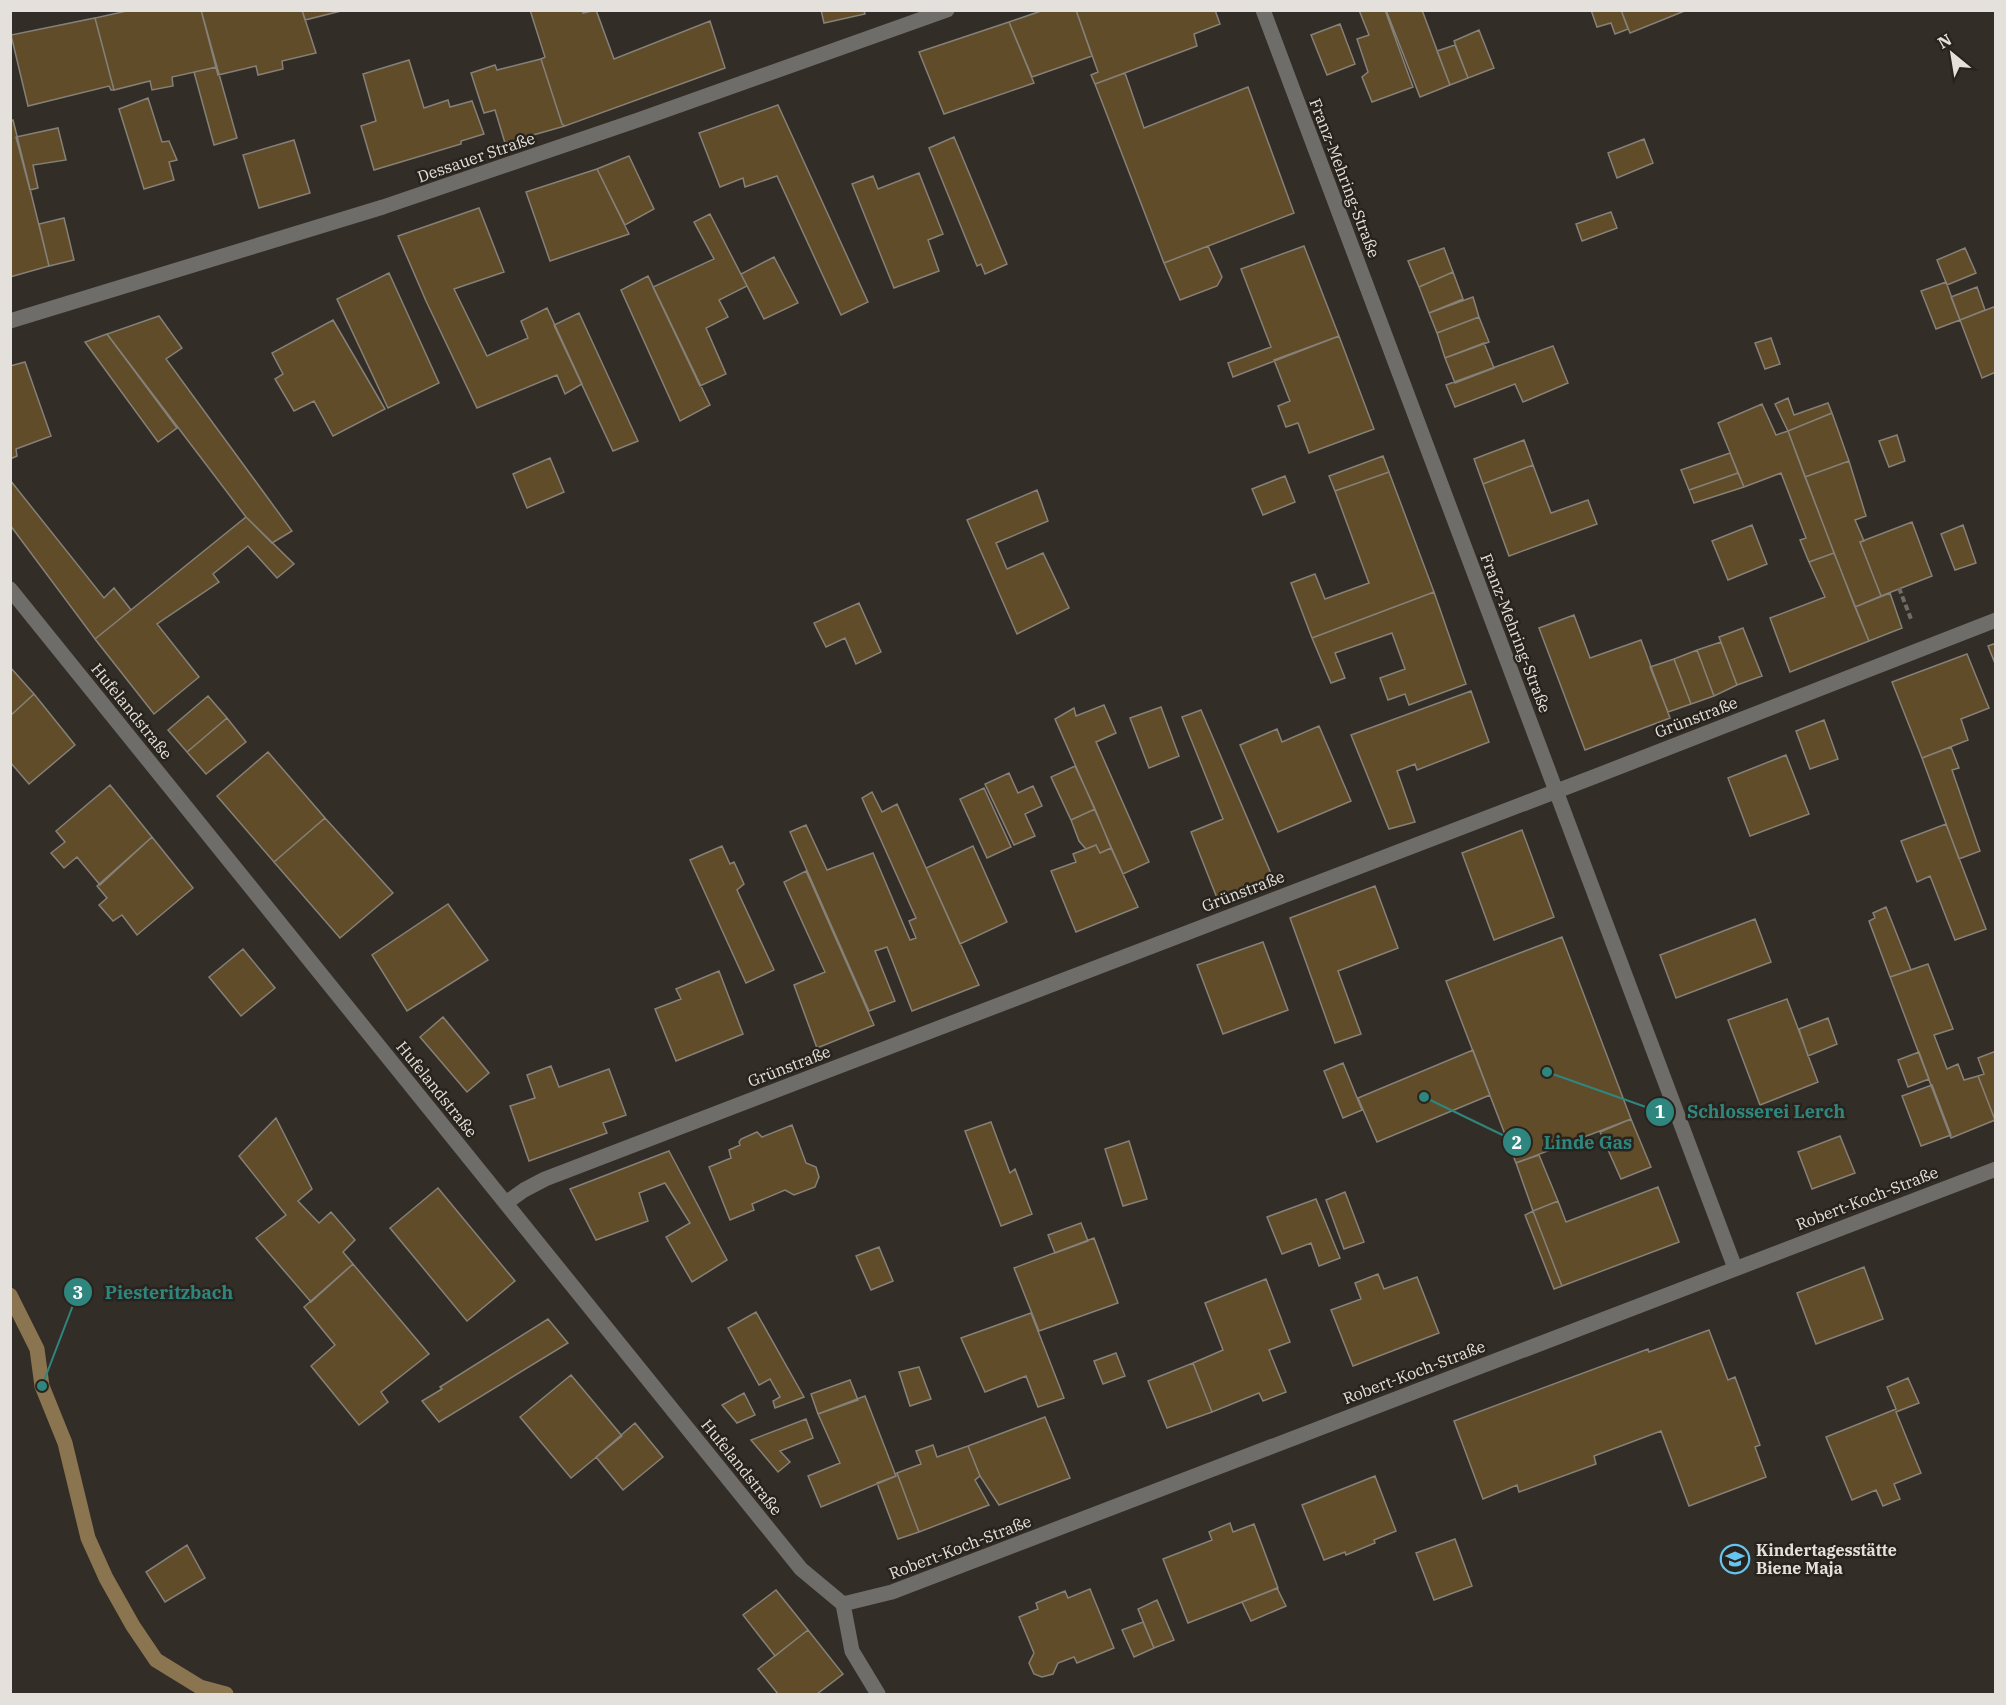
<svg xmlns="http://www.w3.org/2000/svg" width="2006" height="1705" viewBox="0 0 2006 1705" font-family="'IBM Plex Serif',serif">
  <rect width="100%" height="100%" fill="#322e27"/>
  <g fill="none" stroke-linecap="round" stroke-linejoin="round">
    <path stroke="#8b7550" stroke-width="15" d="M10,1295L37,1349L42,1386L65,1443L88,1538L106,1578L133,1626L156,1660L200,1687L226,1694"/>
  </g>
  <path fill="#614c29" stroke="#858078" stroke-width="1.5" d="M131,10H201L217,67L172,77L173,86L152,90L150,81L114,90L95,18Z
    M201,10H302L316,53L282,61L283,69L258,75L256,66L218,75Z
    M302,10H345L305,20Z
    M530,10H583V13L596,10L614,59L710,21L725,68L565,126L562,124L541,59L545,57Z
    M821,10H864L865,14L824,23Z
    M1044,10H1076L1092,56L1032,77L1009,22Z
    M1076,10H1215L1220,24L1194,34L1197,46L1095,84L1091,75L1098,72Z
    M1359,10H1385L1413,87L1372,102L1362,77L1368,72L1357,39L1369,35Z
    M1386,10H1422L1450,85L1420,97Z
    M1591,10H1621L1628,29L1615,34L1611,23L1597,27Z
    M1621,10H1687L1630,33Z
    M95,18L114,90H111L109,86L28,106L11,35Z
    M1009,22L1034,83L944,114L919,52Z
    M1340,24L1355,64L1327,75L1311,35Z
    M1479,30L1494,68L1468,78L1454,41Z
    M1455,45L1468,78L1450,85L1437,51Z
    M541,59L562,124L565,126L505,143L495,110L484,113L471,73L495,65L497,70Z
    M409,60L424,108L448,100L450,107L472,101L484,134L461,141V144L374,170L361,126L376,121L363,74Z
    M217,67L237,138L214,145L194,72Z
    M1125,73L1144,128L1248,87L1294,213L1164,263L1095,84Z
    M148,98L162,142L169,141L177,160L169,162L174,180L144,189L119,109Z
    M778,105L868,302L841,315L777,176L745,187L743,178L720,187L699,133Z
    M13,120L49,266L10,277V121Z
    M58,128L66,160L33,165L38,188L30,190L16,137Z
    M954,137L1007,264L985,274L981,264L977,266L929,148Z
    M1644,139L1653,163L1617,178L1608,153Z
    M294,140L310,193L259,208L243,155Z
    M629,156L654,209L625,225L597,169Z
    M597,169L629,234L550,261L526,192Z
    M919,173L943,234L928,240L939,271L894,288L852,184L873,176L878,189Z
    M479,208L504,272L454,289L487,356L528,338L521,321L547,308L582,384L565,394L557,375L477,408L426,301L398,236Z
    M1611,212L1617,228L1582,241L1576,224Z
    M710,214L747,286L719,300L728,317L706,328L726,374L700,386L653,287L714,259L694,222Z
    M64,218L74,260L49,266L39,224Z
    M1208,246L1222,277L1217,286L1180,300L1164,263Z
    M1304,246L1339,336L1233,377L1228,363L1271,347L1241,269Z
    M1444,248L1453,272L1419,287L1408,261Z
    M1965,248L1976,273L1947,285L1937,260Z
    M774,257L798,303L764,319L741,274Z
    M1453,272L1463,299L1429,313L1419,287Z
    M389,273L439,383L388,408L337,299Z
    M648,276L710,405L680,421L621,290Z
    M1946,282L1960,320L1936,329L1921,291Z
    M1977,287L1985,310L1960,320L1951,297Z
    M1473,297L1479,317L1437,333L1429,313Z
    M1996,306V372L1982,378L1960,320Z
    M579,313L638,441L613,451L554,325Z
    M159,316L182,348L166,359L292,531L272,543L246,517L107,334Z
    M1479,317L1489,342L1445,358L1437,333Z
    M333,320L385,409L333,436L314,401L294,411L275,379L283,374L272,353Z
    M107,334L177,428L158,442L85,342Z
    M1339,336L1374,429L1309,453L1298,423L1286,427L1278,406L1290,401L1274,360Z
    M1771,338L1780,364L1765,369L1755,343Z
    M1484,343L1494,368L1455,383L1445,358Z
    M1553,346L1568,383L1523,402L1515,384L1455,407L1446,385Z
    M25,362L51,436L16,449L17,456L10,459V366Z
    M1788,398L1794,415L1828,403L1832,413L1788,431L1775,404Z
    M1762,404L1776,435L1788,431L1834,553L1809,562L1800,540L1806,538L1781,473L1744,487L1718,423Z
    M1832,413L1849,461L1805,477L1788,431Z
    M1897,435L1905,461L1889,467L1879,441Z
    M1524,440L1533,465L1483,484L1474,459Z
    M1730,453L1738,473L1689,490L1681,470Z
    M1383,456L1389,472L1335,491L1329,476Z
    M550,458L564,492L527,508L513,474Z
    M1849,461L1866,516L1855,520L1864,541L1860,542L1881,596L1855,607L1805,477Z
    M1533,465L1551,513L1588,500L1597,524L1509,556L1483,484Z
    M1389,472L1434,592L1312,638L1291,583L1315,574L1325,599L1369,583L1335,491Z
    M1738,473L1744,487L1694,503L1689,490Z
    M1285,476L1295,502L1263,515L1252,489Z
    M10,480L104,598L114,588L131,610L95,639L10,525Z
    M1037,490L1048,521L996,543L1007,569L1043,553L1069,608L1017,634L967,520Z
    M246,517L294,564L277,578L248,546L213,574L219,582L157,624L199,677L154,714L95,639Z
    M1912,522L1932,576L1881,596L1860,542Z
    M1752,525L1767,564L1728,580L1712,541Z
    M1963,525L1976,563L1955,570L1941,534Z
    M1834,553L1869,641L1790,672L1770,618L1825,597L1809,562Z
    M1434,592L1466,684L1409,705L1405,694L1388,700L1380,678L1405,669L1392,633L1335,653L1345,678L1331,683L1312,638Z
    M1890,593L1902,628L1869,641L1855,607Z
    M859,603L881,652L856,664L845,638L826,647L814,623Z
    M1574,615L1590,658L1641,640L1670,718L1585,750L1539,628Z
    M1743,628L1762,676L1737,685L1719,637Z
    M1721,642L1737,685L1714,696L1697,650Z
    M1996,643V666L1988,646Z
    M1697,650L1714,696L1691,704L1674,659Z
    M1967,654L1989,708L1961,719L1968,740L1922,758L1892,682Z
    M1674,659L1691,704L1668,712L1650,667Z
    M10,667L34,694L10,716Z
    M1471,691L1489,742L1417,770L1415,764L1397,771L1415,822L1389,829L1351,735Z
    M34,694L75,745L29,784L10,762V716Z
    M208,696L227,718L187,752L168,730Z
    M1104,705L1116,733L1096,742L1149,862L1123,874L1055,719L1074,708L1076,716Z
    M1161,707L1179,756L1149,768L1130,718Z
    M1201,710L1272,876L1217,898L1191,832L1223,819L1182,717Z
    M227,718L246,742L206,774L187,752Z
    M1824,720L1838,759L1810,769L1796,731Z
    M1319,726L1351,801L1278,832L1240,745L1277,729L1282,742Z
    M1951,747L1959,768L1952,770L1980,851L1959,859L1922,758Z
    M268,752L325,818L274,862L217,796Z
    M1786,755L1809,814L1750,836L1728,778Z
    M1075,766L1095,809L1071,820L1051,777Z
    M1009,773L1018,793L1033,786L1042,806L1025,814L1035,836L1014,845L985,784Z
    M110,785L152,837L100,885L77,857L64,868L51,853L65,842L56,831Z
    M984,788L1011,847L987,858L960,799Z
    M872,792L882,812L897,804L979,985L912,1011L887,947L875,951L895,1001L869,1011L790,832L806,825L827,870L873,853L910,940L916,938L909,921L916,918L862,798Z
    M1095,809L1111,848L1100,853L1096,845L1086,849L1079,841L1071,820Z
    M325,818L393,893L340,938L274,862Z
    M1946,824L1986,929L1955,940L1930,876L1917,882L1901,841Z
    M1522,830L1554,917L1494,940L1462,853Z
    M152,837L193,888L137,935L122,915L113,921L99,905L107,898L97,886Z
    M1096,845L1100,853L1111,848L1138,907L1076,932L1051,871L1076,862L1073,854Z
    M722,846L730,864L734,862L744,884L737,890L774,970L746,983L690,860Z
    M973,846L1007,922L960,944L926,868Z
    M806,871L874,1025L817,1048L794,985L825,972L784,882Z
    M1375,886L1398,948L1338,971L1361,1034L1335,1043L1290,918Z
    M448,904L488,960L407,1011L372,955Z
    M1886,907L1911,970L1890,977L1869,921L1875,918L1873,913Z
    M1755,919L1771,962L1676,998L1660,955Z
    M1562,937L1631,1119L1516,1163L1446,981Z
    M1263,942L1288,1010L1223,1034L1197,965Z
    M243,949L275,988L241,1016L209,977Z
    M1928,964L1953,1029L1934,1035L1947,1069L1958,1064L1964,1080L1978,1076L1995,1120L1951,1138L1890,977Z
    M719,971L743,1034L676,1061L655,1009L681,999L676,989Z
    M1787,999L1818,1082L1760,1105L1728,1020Z
    M443,1017L489,1073L467,1092L420,1037Z
    M1828,1018L1837,1044L1808,1056L1799,1029Z
    M1473,1050L1490,1095L1377,1142L1358,1098Z
    M1996,1051V1120H1995L1978,1076L1984,1074L1978,1058Z
    M1919,1052L1929,1079L1908,1087L1898,1060Z
    M1343,1063L1362,1110L1343,1118L1324,1071Z
    M551,1066L559,1087L609,1069L626,1115L603,1123L607,1133L529,1161L510,1106L535,1098L527,1075Z
    M1932,1085L1951,1135L1921,1146L1902,1096Z
    M276,1118L312,1189L298,1201L319,1223L331,1212L355,1240L343,1252L353,1264L311,1302L256,1238L286,1215L239,1156Z
    M1631,1119L1651,1167L1621,1179L1600,1132Z
    M991,1122L1010,1173L1015,1169L1032,1214L1001,1226L965,1131Z
    M792,1125L806,1163L816,1167L819,1177L815,1187L794,1195L785,1190L752,1204L754,1210L730,1220L709,1167L731,1158L729,1150L740,1145L739,1142L741,1139L757,1132L762,1137Z
    M1840,1136L1855,1173L1812,1189L1798,1152Z
    M1129,1141L1147,1199L1123,1206L1105,1149Z
    M669,1151L727,1260L692,1282L666,1237L690,1223L665,1183L639,1193L648,1221L596,1240L570,1189Z
    M1539,1155L1558,1201L1533,1211L1516,1163Z
    M1658,1187L1679,1242L1562,1286L1533,1211L1558,1201L1566,1222Z
    M438,1188L515,1281L467,1321L390,1228Z
    M1345,1192L1364,1242L1344,1249L1326,1200Z
    M1316,1199L1340,1258L1319,1266L1311,1243L1282,1254L1267,1217Z
    M1533,1211L1562,1286L1554,1289L1525,1215Z
    M1081,1223L1088,1241L1055,1253L1048,1235Z
    M1094,1238L1118,1303L1039,1331L1014,1268Z
    M879,1247L893,1281L871,1290L856,1256Z
    M353,1264L429,1354L381,1392L388,1402L359,1425L311,1366L335,1345L304,1307Z
    M1864,1267L1883,1319L1816,1344L1797,1293Z
    M1378,1274L1384,1289L1417,1277L1439,1333L1353,1366L1331,1310L1361,1299L1355,1283Z
    M1266,1279L1290,1342L1269,1350L1286,1392L1263,1401L1259,1393L1212,1412L1193,1363L1223,1350L1205,1303Z
    M756,1312L804,1397L775,1408L773,1401L780,1397L770,1379L759,1385L728,1328Z
    M1031,1313L1064,1398L1038,1407L1026,1376L985,1392L961,1338Z
    M548,1319L568,1343L439,1422L422,1401L442,1389L440,1387Z
    M1709,1330L1728,1380L1735,1377L1760,1445L1755,1447L1766,1477L1689,1506L1661,1431L1594,1456L1596,1464L1519,1492L1517,1485L1483,1499L1454,1421L1648,1349L1649,1352Z
    M1116,1353L1125,1376L1103,1384L1094,1361Z
    M1193,1363L1212,1412L1167,1428L1148,1381Z
    M919,1367L931,1399L910,1406L899,1372Z
    M571,1375L622,1436L571,1478L520,1417Z
    M1908,1378L1919,1403L1896,1412L1921,1473L1894,1484L1900,1499L1883,1506L1876,1490L1852,1500L1826,1437L1896,1409L1887,1387Z
    M850,1380L858,1400L818,1414L811,1394Z
    M744,1393L755,1415L737,1423L722,1405Z
    M865,1396L896,1476L821,1507L808,1476L840,1463L818,1414Z
    M1045,1417L1070,1478L999,1505L980,1476L968,1446Z
    M806,1419L813,1438L780,1451L790,1462L778,1472L751,1440Z
    M635,1423L663,1457L623,1490L596,1457Z
    M933,1445L937,1457L968,1446L980,1476L975,1480L989,1505L919,1532L897,1473L921,1464L916,1451Z
    M897,1473L919,1532L898,1539L877,1483L896,1476L895,1474Z
    M1375,1476L1396,1531L1374,1540L1375,1543L1346,1555L1345,1552L1324,1560L1302,1505Z
    M1230,1523L1233,1532L1254,1524L1278,1588L1188,1623L1163,1559L1212,1540L1209,1532Z
    M1455,1539L1472,1586L1434,1600L1416,1553Z
    M187,1545L205,1578L165,1602L146,1572Z
    M1277,1588L1286,1606L1251,1621L1242,1602Z
    M1090,1589L1114,1648L1077,1663L1074,1657L1058,1663L1053,1674L1042,1677L1034,1674L1029,1663L1034,1653L1019,1617L1038,1609L1036,1603L1065,1591L1068,1598Z
    M776,1590L808,1630L775,1656L743,1615Z
    M1157,1600L1174,1640L1154,1648L1138,1609Z
    M1143,1622L1154,1648L1134,1657L1122,1630Z
    M808,1630L843,1674L817,1694H778L758,1669Z"/>
  <g fill="none" stroke-linecap="round" stroke-linejoin="round">
    <path stroke="#706c66" stroke-width="4" stroke-dasharray="6 3" stroke-linecap="butt" d="M1899,588L1911,619"/>
    <path stroke="#6f6d69" stroke-width="15" d="M1263,10L1735,1268
      M10,321L383,207L638,120L947,10
      M10,589L801,1569L843,1604
      M506,1203L524,1190L545,1179L1596,776L1996,620
      M843,1604L892,1592L1996,1169
      M843,1604L852,1651L878,1694"/>
  </g>
  <defs>
    <g id="school-ring" transform="scale(1.5)"><circle r="9.5" fill="#28241d" stroke="#66c4ef" stroke-width="1.5"/><path d="M0-5L7-2L0 1L-7-2ZM-4 1L0 2.5L4 1V4Q0 6-4 4Z" fill="#66c4ef"/></g>
  </defs>
  <g fill-rule="evenodd">
    <use href="#school-ring" x="1735" y="1559"/>
  </g>
  <g text-anchor="middle" dominant-baseline="central" stroke-width="5" stroke-linejoin="round" paint-order="stroke">
    <g font-size="16" fill="#e4e1dd" stroke="#28241d">
      <text transform="translate(476 157) rotate(-19)">Dessauer Straße</text>
      <text transform="translate(1345 178) rotate(69)">Franz-Mehring-Straße</text>
      <text transform="translate(1516 633) rotate(69)">Franz-Mehring-Straße</text>
      <text transform="translate(132 711) rotate(51)">Hufelandstraße</text>
      <text transform="translate(1696 717) rotate(-21)">Grünstraße</text>
      <text transform="translate(1243 891) rotate(-21)">Grünstraße</text>
      <text transform="translate(789 1066) rotate(-21)">Grünstraße</text>
      <text transform="translate(437 1089) rotate(51)">Hufelandstraße</text>
      <text transform="translate(1867 1198) rotate(-21)">Robert-Koch-Straße</text>
      <text transform="translate(1414 1372) rotate(-21)">Robert-Koch-Straße</text>
      <text transform="translate(742 1467) rotate(51)">Hufelandstraße</text>
      <text transform="translate(960 1547) rotate(-21)">Robert-Koch-Straße</text>
    </g>
    <g font-size="16" font-weight="bold" fill="#e4e1dd" stroke="#28241d" text-anchor="start">
      <text x="1756" y="1550">Kindertagesstätte<tspan x="1756" dy="18">Biene Maja</tspan></text>
    </g>
  </g>
  <path fill="none" stroke="#2f867f" stroke-width="2" d="M1547 1072L1660 1112M1424 1097L1517 1142M42 1386L78 1292"/>
  <g fill="#2f867f" stroke="#28241d" stroke-width="2">
    <circle cx="1547" cy="1072" r="6"/>
    <circle cx="1424" cy="1097" r="6"/>
    <circle cx="42" cy="1386" r="6"/>
    <circle cx="1660" cy="1112" r="15"/>
    <circle cx="1517" cy="1142" r="15"/>
    <circle cx="78" cy="1292" r="15"/>
  </g>
  <g font-size="18" text-anchor="middle" font-weight="bold" fill="#fff">
    <text x="1660" y="1118">1</text>
    <text x="1517" y="1149">2</text>
    <text x="78" y="1299">3</text>
  </g>
  <g font-size="18" text-anchor="middle" font-weight="bold" fill="#2f867f" stroke="#28241d" stroke-width="5" stroke-linejoin="round" paint-order="stroke">
    <text x="1766" y="1118">Schlosserei Lerch</text>
    <text x="1588" y="1149">Linde Gas</text>
    <text x="169" y="1299">Piesteritzbach</text>
  </g>
  <rect width="2006" height="1705" fill="none" stroke="#e4e1dd" stroke-width="24"/>
  <g transform="translate(1952 54) rotate(330)" stroke="#28241d" stroke-width="4.5" paint-order="stroke">
  <path d="M0-4.5L10 22L0 15L-10 22Z" fill="#e4e1dd"/>
  <text y="-9" font-size="16" font-weight="bold" text-anchor="middle" fill="#e4e1dd">N</text>
  </g>
</svg>
